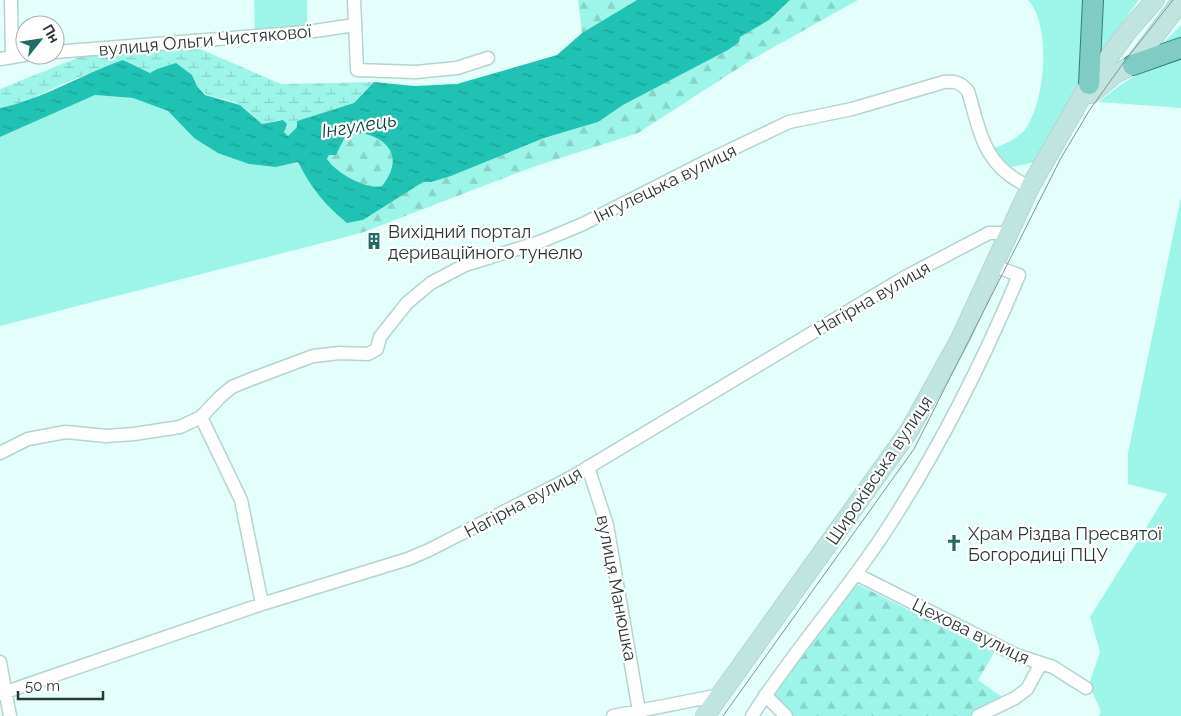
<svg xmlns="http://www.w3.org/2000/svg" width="1181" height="716" viewBox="0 0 1181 716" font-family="Raleway,sans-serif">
  <defs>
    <pattern id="forest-firs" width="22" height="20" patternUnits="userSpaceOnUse" patternTransform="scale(1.25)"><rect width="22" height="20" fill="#9df5e9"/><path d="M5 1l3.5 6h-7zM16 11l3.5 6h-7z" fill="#87d3c8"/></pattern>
    <pattern id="wetland-marsh" width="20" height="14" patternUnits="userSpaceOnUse" patternTransform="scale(1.25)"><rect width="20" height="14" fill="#9df5e9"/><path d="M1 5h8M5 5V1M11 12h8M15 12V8" fill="none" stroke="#87d3c8"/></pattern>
    <pattern id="water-ripples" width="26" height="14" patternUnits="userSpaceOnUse" patternTransform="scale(1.25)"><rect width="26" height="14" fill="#1fc2b3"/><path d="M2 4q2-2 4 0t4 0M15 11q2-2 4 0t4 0" fill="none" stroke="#1b9f92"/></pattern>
  </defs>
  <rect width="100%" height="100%" fill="#e4fffb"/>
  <path fill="#9df5e9" d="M254,0H307V32L255,36Z
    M1028,0H1088L1081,78L1035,162L1008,168L1000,160L994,148C1005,144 1019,138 1026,128C1045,101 1052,26 1028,0Z
    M1099,0H1139L1096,59Z
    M1181,25V43L1157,49Z
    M1181,59V108L1099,102C1125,79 1147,67 1181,59Z
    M95,95L133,98L168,111L194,138L276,167L299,162C313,193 334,212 361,233L0,326V137Z
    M1181,197V716H1099L1101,712L1089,684L1100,652L1090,617L1167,494L1128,484V453Z"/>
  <path fill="url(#forest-firs)" d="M578,0H637L582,33Z
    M790,0H858L751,60L638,133L533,167L361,233L347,223L363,220L423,181L431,182L451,176L544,138L598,122L623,105L728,50L744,33L769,20Z
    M362,133C393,140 402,161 382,186C366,190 335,172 327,159L329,155H336L345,137Z
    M855,583L994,653L978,680L1005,699L971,716H791L770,694Z"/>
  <path fill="url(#wetland-marsh)" d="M191,45L281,84L374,82L354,103L297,121V127L288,136L284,132L280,120L262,124C255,118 248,110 240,105C217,91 206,107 192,75L157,69L150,73L123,60L62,84L22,104L0,108V89L82,56Z"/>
  <path fill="url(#water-ripples)" fill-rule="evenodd" d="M637,0H790L769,20L740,37L739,42L728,50L623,105L598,122L544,138L451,176L431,182H423L363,220L347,223C325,205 311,188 298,162L276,167L249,164L218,153L194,138L168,111L133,98L95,95L0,137V108C41,100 82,74 123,60L150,73L157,69L176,63L192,75L197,86L205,95L240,105L262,124L283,120L287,124L284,132L288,136L297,127V121L354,103L374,82L414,86L457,84L557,55L582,33ZM362,133C393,140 402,161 382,186C366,190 335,172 327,159L329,155H336L345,137Z"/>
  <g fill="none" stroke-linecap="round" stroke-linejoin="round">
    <g stroke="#b4d4cf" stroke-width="15">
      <path id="street" d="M11,0L12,56
        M354,0L357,70L416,72L457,68L488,58
        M55,52L307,32L355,25
        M0,59L25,55
        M201,417L241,500L262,604
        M0,453L28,439L66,432L106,436L134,434L180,427L201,417L220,397L232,387L249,380L313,356L340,353L368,354L377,349L380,337L407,303L431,283L465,265L540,242L583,224L705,162L789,122L852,109L944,82C955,81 960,82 968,91C981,135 984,167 1030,187
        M588,467L607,525L639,711
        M856,574L1016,655L1053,667L1086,688
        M0,662L10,716
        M0,694L262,604L408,559L429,550L572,477L907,276L989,233H1009
        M765,695L786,716
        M613,716L720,695
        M752,716C793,651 845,594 887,529C939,449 982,364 1019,275L994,266
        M978,716L1015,698L1027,689L1040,665"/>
    </g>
    <g stroke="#b4d4cf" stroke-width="20">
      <path id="secondary" d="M1091,94L1115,74L1133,65L1181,1
        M705,716L909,431L960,339L1030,187L1089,84L1127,32L1155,0"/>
    </g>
    <g stroke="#2b8177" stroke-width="22">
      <path id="primary" d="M1133,65L1181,48
        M1089,84L1093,0"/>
    </g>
    <use href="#street" stroke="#fff" stroke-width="12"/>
    <use href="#secondary" stroke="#c0e5e1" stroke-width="18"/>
    <use href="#primary" stroke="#80cbc3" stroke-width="20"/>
    <path stroke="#809491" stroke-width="1" d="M723,716L914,449L1061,158L1089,111L1124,62L1173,0"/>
  </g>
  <defs>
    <g id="building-bare" transform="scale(1.35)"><path d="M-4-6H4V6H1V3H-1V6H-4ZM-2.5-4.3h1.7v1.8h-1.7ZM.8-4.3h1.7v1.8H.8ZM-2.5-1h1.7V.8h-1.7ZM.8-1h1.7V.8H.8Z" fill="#226b63" stroke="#fff" stroke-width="2.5" paint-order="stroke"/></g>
    <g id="church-bare" transform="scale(1.35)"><path d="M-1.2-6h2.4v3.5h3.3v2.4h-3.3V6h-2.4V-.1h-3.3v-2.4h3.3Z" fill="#226b63" stroke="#fff" stroke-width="2.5" paint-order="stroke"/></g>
  </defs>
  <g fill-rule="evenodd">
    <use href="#building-bare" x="374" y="241"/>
    <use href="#church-bare" x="954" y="543"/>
  </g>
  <g text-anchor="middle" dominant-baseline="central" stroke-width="4.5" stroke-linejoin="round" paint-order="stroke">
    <g font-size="18" fill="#2a3835" stroke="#fff">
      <text transform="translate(205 40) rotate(-5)">вулиця Ольги Чистякової</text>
      <text transform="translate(665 183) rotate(-26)">Інгулецька вулиця</text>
      <text transform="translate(872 298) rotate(-30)">Нагірна вулиця</text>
      <text transform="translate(879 470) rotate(-56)">Широківська вулиця</text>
      <text transform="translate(523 502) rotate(-28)">Нагірна вулиця</text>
      <text transform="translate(617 588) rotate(79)">вулиця Манюшка</text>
      <text transform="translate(971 631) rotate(26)">Цехова вулиця</text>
    </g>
    <g font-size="18" fill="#2a3835" stroke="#fff" text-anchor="start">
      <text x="388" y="231">Вихідний портал<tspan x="388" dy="21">дериваційного тунелю</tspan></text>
      <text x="968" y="533">Храм Різдва Пресвятої<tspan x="968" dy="21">Богородиці ПЦУ</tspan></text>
    </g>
    <g font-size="19" font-style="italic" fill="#00443e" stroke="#fff">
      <text transform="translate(359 125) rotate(-9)">Інгулець</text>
    </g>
  </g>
  <g transform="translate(40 40) rotate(60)"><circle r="24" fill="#ffffff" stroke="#aaafae"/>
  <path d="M0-4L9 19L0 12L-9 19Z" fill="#226b63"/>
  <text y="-8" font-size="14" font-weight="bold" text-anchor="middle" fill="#2a3835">Пн</text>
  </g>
  <path d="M18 691v8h85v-8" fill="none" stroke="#2a3835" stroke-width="2.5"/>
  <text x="25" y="691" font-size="15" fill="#2a3835" stroke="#ffffff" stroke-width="4" paint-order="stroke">50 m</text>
</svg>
